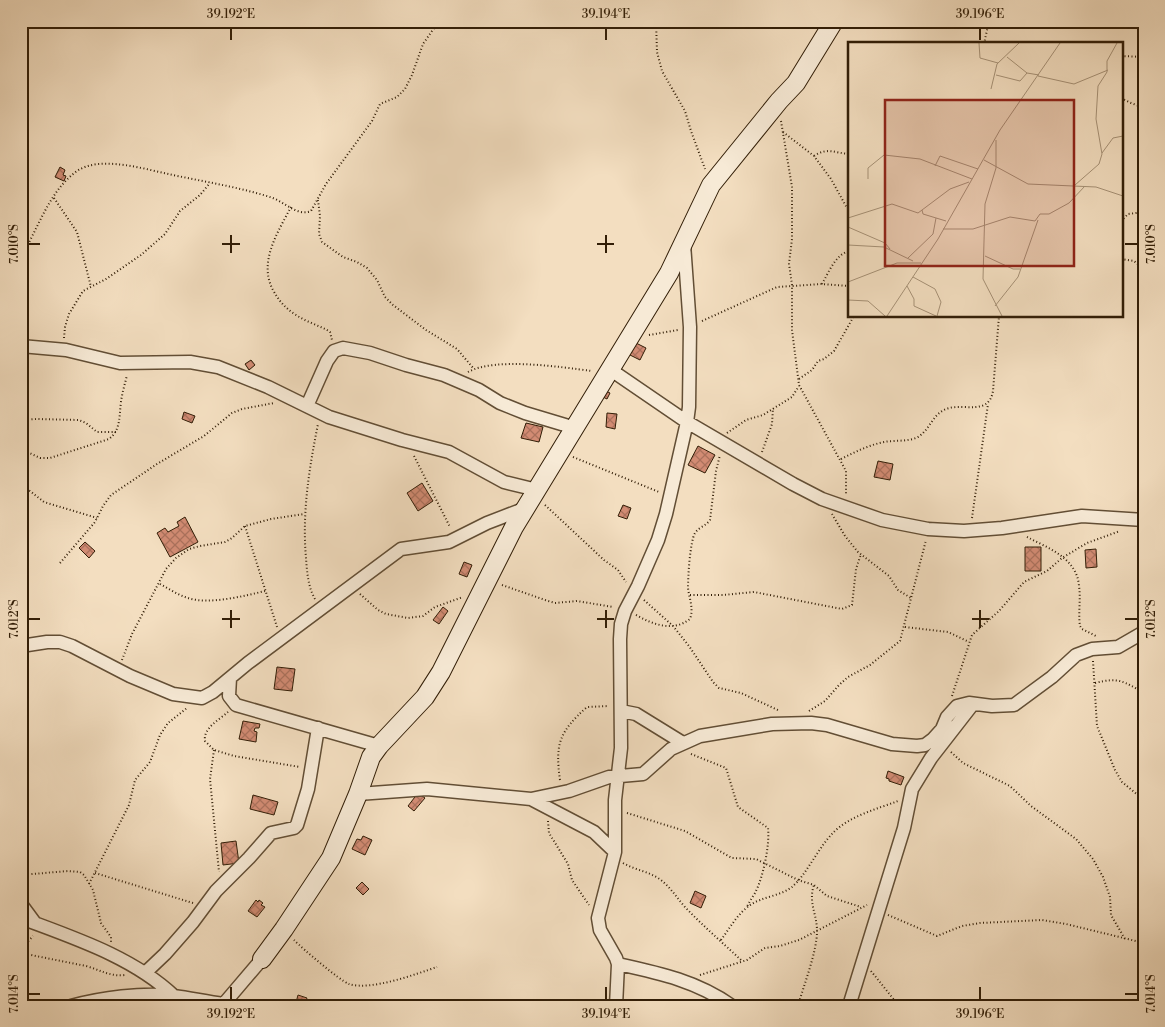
<svg xmlns="http://www.w3.org/2000/svg" width="1165" height="1027" viewBox="0 0 1165 1027" font-family="'Libre Bodoni',serif">
  <defs>
    <pattern id="building-cross-hatch" width="8" height="8" patternUnits="userSpaceOnUse" patternTransform="scale(1.25)"><rect width="8" height="8" fill="#d28b73"/><path d="M0 0l8 8M0 8l8-8" fill="none" stroke="#ab715c"/></pattern>
  </defs>
  <rect width="100%" height="100%" fill="#f3dec0"/>
  <filter id="stains"><feTurbulence type="fractalNoise" baseFrequency=".004" numOctaves="4"/><feColorMatrix values="0 0 0 0 .2 0 0 0 0 .09 0 0 0 0 .02 0 0 0 .5 -.17"/></filter>
  <radialGradient id="worn" r=".72"><stop offset=".6" stop-color="#630" stop-opacity="0"/><stop offset="1" stop-color="#630" stop-opacity=".3"/></radialGradient>
  <path fill="url(#building-cross-hatch)" stroke="#321e07" d="M60,167L65,170L63,175L66,176L64,181L55,177Z
    M634,342L646,348L640,360L628,354Z
    M251,360L255,365L249,370L245,364Z
    M606,391L610,393L607,399L603,397Z
    M184,412L195,416L192,423L182,419Z
    M607,413L617,414L615,429L606,427Z
    M526,423L543,427L539,442L521,438Z
    M698,446L715,455L705,473L688,465Z
    M878,461L893,464L890,480L874,477Z
    M422,483L433,501L418,511L407,493Z
    M623,505L631,508L627,519L618,516Z
    M185,517L198,542L170,557L157,533L165,528L168,532L179,526L177,522Z
    M85,542L95,551L89,558L79,548Z
    M1025,547H1041V571H1025Z
    M1096,549L1097,567L1086,568L1085,550Z
    M464,562L472,565L467,577L459,574Z
    M443,607L448,611L439,624L433,620Z
    M277,667L295,669L292,691L274,689Z
    M243,721L260,724L259,728H255L254,731L257,732L256,742L239,739Z
    M888,771L904,777L901,785L889,781V779L886,778Z
    M418,793L425,798L414,811L408,806Z
    M253,795L278,802L274,815L250,809Z
    M363,836L372,840L365,855L352,849L357,839L361,840Z
    M236,841L239,863L223,865L221,843Z
    M362,882L369,889L363,895L356,888Z
    M695,891L706,896L701,908L690,903Z
    M256,900L258,902L259,900L263,903L261,905L265,907L257,917L248,911Z
    M298,995L307,998L304,1006H295Z
    M162,1001L174,1006H160Z"/>
  <g fill="none" stroke-linecap="round" stroke-linejoin="round">
    <g stroke="#624e35" stroke-width="15">
      <path id="street" d="M21,346L66,350L120,363L190,362L218,367L268,387L329,417L402,440L449,452L504,482L537,490
        M611,370L687,422L793,484L822,499L882,520L928,529L964,531L1002,528L1082,516L1144,520
        M307,406L327,361L334,351L343,348L370,353L406,365L444,375L479,390L500,403L525,413L575,428
        M21,646L47,642H60L72,646L130,676L173,694L202,698L213,692L248,663L401,549L449,542L487,523L526,508
        M230,678L229,696L236,705L379,746
        M621,711L636,714L683,743
        M358,794L427,789L531,799L569,791L609,777L643,774L671,749L700,736L772,724L811,723L827,725L892,744L917,746L925,745L933,739L942,729L947,717L957,706L969,703L992,706L1014,705L1052,677L1076,655L1092,649L1118,647L1144,632
        M531,799L594,832L615,852
        M21,904L35,923
        M21,918C74,938 133,957 174,996
        M618,964C659,973 697,981 732,1006
        M145,973L165,954L193,922L216,891L249,858L271,833L294,828L297,825L308,789L318,728
        M71,1006C101,998 142,992 174,996C190,998 207,1002 223,1004
        M222,1006L262,959
        M616,1006L618,964L616,958L600,930L598,918L615,852V800L621,748L620,639L621,624L625,611L638,586L658,540L666,514L687,422L689,407L690,327L684,244
        M849,1006L904,828L912,789L931,758L973,704"/>
    </g>
    <g stroke="#321e07" stroke-width="20">
      <path id="secondary" d="M262,959L284,929L331,858L358,794L371,757L379,746L425,697L441,672L514,527L669,273L711,185L779,101L796,83L834,21"/>
    </g>
    <path stroke="#321e07" stroke-width="2" stroke-dasharray="1 2.5" stroke-linecap="butt" d="M656,21L657,52L662,71L685,111L691,131L705,169
      M984,44L989,21
      M1121,56L1144,57
      M1121,98L1131,103L1144,108
      M781,121L792,187V239L789,264L792,285V330L799,385L846,471V495
      M783,132L814,156L831,179L847,208
      M814,156C827,147 835,153 849,154
      M54,198L77,232L91,287
      M318,200L320,216L319,234L322,242L343,257L357,262L367,268L377,280L385,297L393,305L426,330L457,349L474,369
      M291,207C278,232 258,262 273,290C279,301 285,308 296,315C305,321 317,325 327,330L330,332L332,340
      M1121,221L1128,214L1144,212
      M21,257C38,229 49,191 77,171C83,167 90,165 98,164C123,162 149,170 173,175C206,182 238,187 270,197C284,201 297,217 311,211L326,184L372,121L380,104L397,97L405,89L412,75L423,44L439,21
      M1121,259L1134,261L1144,270
      M822,284C829,272 835,255 849,251
      M702,321L777,287L822,284L849,286
      M649,335L678,330
      M64,338L65,327L69,314L83,291L106,279L141,255L165,234L180,211L200,195L210,183
      M468,372C495,357 561,367 592,371
      M799,379L812,370L818,361L824,359L834,351L854,316
      M21,420L37,419L79,420L86,423L97,432H116
      M727,433L746,420L763,415L792,397L799,386
      M21,449L40,458H50L109,439C121,430 119,416 121,402C122,393 125,384 127,375
      M762,452L772,424L773,408
      M414,456L450,527
      M573,457L659,492
      M841,459C855,452 869,445 884,442C895,440 908,442 918,437C930,430 933,412 949,408C966,404 989,415 993,391L999,316
      M21,484L44,502L97,518
      M545,505L604,560L618,570L626,582
      M832,514L845,536L858,552L889,576L898,590L911,598
      M972,518L988,404
      M245,526L277,627
      M1027,537C1048,548 1077,558 1079,586C1081,599 1078,613 1080,626L1082,629L1096,636
      M60,563L95,522L103,506L111,495L157,464L204,436L232,413L242,409L274,403
      M160,584C169,589 178,595 188,598C209,605 244,596 265,591
      M502,585L548,601L555,603L577,601L613,607
      M360,594L378,610L386,614L408,618L423,616L435,607L463,597
      M690,595H723L754,592L842,609L852,605L856,569L861,554
      M315,599C308,587 307,572 306,558C302,513 309,469 318,424
      M644,600L673,626L689,646L713,682L719,688L741,693L780,711
      M636,615C654,625 673,632 690,619C694,608 689,598 688,588C688,576 690,542 695,533C699,527 706,526 710,520L716,471L720,455
      M905,627L948,632L969,642
      M122,660L132,634L166,569L176,558L189,549L200,546L225,542L232,538L245,526L271,519L304,514
      M1093,661L1097,726L1115,770L1122,782L1144,800
      M1095,683C1119,677 1123,681 1144,693
      M952,696L972,635L999,611L1024,582L1047,571L1062,558L1087,543L1120,531
      M809,711L825,701L839,685L848,677L870,665L900,641L926,540
      M228,712C219,720 203,728 205,741L214,750L234,756L300,767
      M214,750L210,779L219,872
      M951,752L963,763L1010,786L1031,806L1076,839L1093,859L1103,877L1110,897L1111,915L1125,939
      M691,754L726,768L738,807L768,828C770,845 763,878 755,893C752,898 749,902 747,907
      M560,780C555,744 559,732 587,707L609,706
      M627,813L685,831L732,858L756,859L798,880L814,885L827,896L861,907
      M548,821L549,833L568,864L572,880L589,905
      M623,863C635,870 647,871 658,878C670,886 676,897 685,907C703,926 723,943 742,961
      M95,873L193,903
      M21,875L68,871L80,872L84,875L93,890L101,923L111,937V942
      M89,884L129,805L135,780L150,762L160,735L168,723L187,708
      M888,915L937,936L962,926L980,923L1042,920L1066,924L1144,943
      M294,940C303,949 339,980 349,984C371,991 416,974 437,967
      M721,940C732,925 741,907 760,900C770,896 783,894 792,887C807,874 818,848 833,833C849,816 877,809 898,801
      M21,949L33,936
      M21,953L86,966C100,970 111,977 125,975
      M871,971L899,1006
      M700,975L747,960L765,948L780,946L799,940L867,905
      M798,1006C804,984 817,952 817,931C817,914 808,902 814,885"/>
    <use href="#street" stroke="#f7ead6" stroke-width="12"/>
    <use href="#secondary" stroke="#f7ead6" stroke-width="18"/>
  </g>
  <path fill="none" stroke="#321e07" stroke-width="2" d="M231,28V40M606,28V40M980,28V40M231,235V253M606,235V253M28,244H40M222,244H240M597,244H614M1125,244H1138M231,610V628M606,610V628M980,610V628M28,619H40M222,619H240M597,619H614M972,619H989M1125,619H1138M231,987V1000M606,987V1000M980,987V1000M28,994H40M1125,994H1138"/>
  <g transform="translate(848 42)">
    <rect width="275" height="275" fill="#f3dec0"/>
    <path fill="none" stroke="#a69176" stroke-width="1" d="M131,1L132,16L150,21M159,15L179,31L191,33M148,33L172,39L179,31M190,34L226,42L260,28M143,47L149,22L171,1M148,98V126L137,162L135,237L154,274M254,111L265,96L275,94M136,118L180,142L248,145L275,154M87,124L92,114L130,127M20,137V126L36,113L72,117L124,137M227,143L251,122L254,112L248,77L250,44L259,30V19L269,1M74,168L75,172L98,179M0,176L44,162L70,171L102,147L121,140M0,185L37,201L42,207M95,187H125L162,175L187,179L192,172H201L221,161L237,144M0,203L36,205L65,219M137,214L165,227H172M60,216L85,192L88,176M65,235L87,247L93,260L89,274M0,240L49,221H73M59,244L66,257V264L88,274M0,258L20,259L37,274M147,264L170,235L190,178M39,274L90,197L152,88L212,1"/>
    <path fill="#8f2418" fill-opacity="0.15" stroke="#8f2418" stroke-width="2.5" d="M37,58H226V224H37Z"/>
    <rect width="275" height="275" fill="none" stroke="#321e07" stroke-width="2.5"/>
  </g>
  <rect width="1165" height="1027" fill="none" stroke="#f3dec0" stroke-width="55"/>
  <rect x="28" y="28" width="1110" height="972" fill="none" stroke="#321e07" stroke-width="2"/>
  <g font-size="12" text-anchor="middle" fill="#321e07">
    <text x="231" y="18">39.192°E</text>
    <text x="606" y="18">39.194°E</text>
    <text x="980" y="18">39.196°E</text>
    <text transform="translate(14 244) rotate(-90)" y="4">7.010°S</text>
    <text transform="translate(1151 244) rotate(-90)" y="4">7.010°S</text>
    <text transform="translate(14 619) rotate(-90)" y="4">7.012°S</text>
    <text transform="translate(1151 619) rotate(-90)" y="4">7.012°S</text>
    <text transform="translate(14 994) rotate(-90)" y="4">7.014°S</text>
    <text transform="translate(1151 994) rotate(-90)" y="4">7.014°S</text>
    <text x="231" y="1018">39.192°E</text>
    <text x="606" y="1018">39.194°E</text>
    <text x="980" y="1018">39.196°E</text>
  </g>
  <rect width="100%" height="100%" filter="url(#stains)"/>
  <rect width="100%" height="100%" fill="url(#worn)"/>
</svg>
